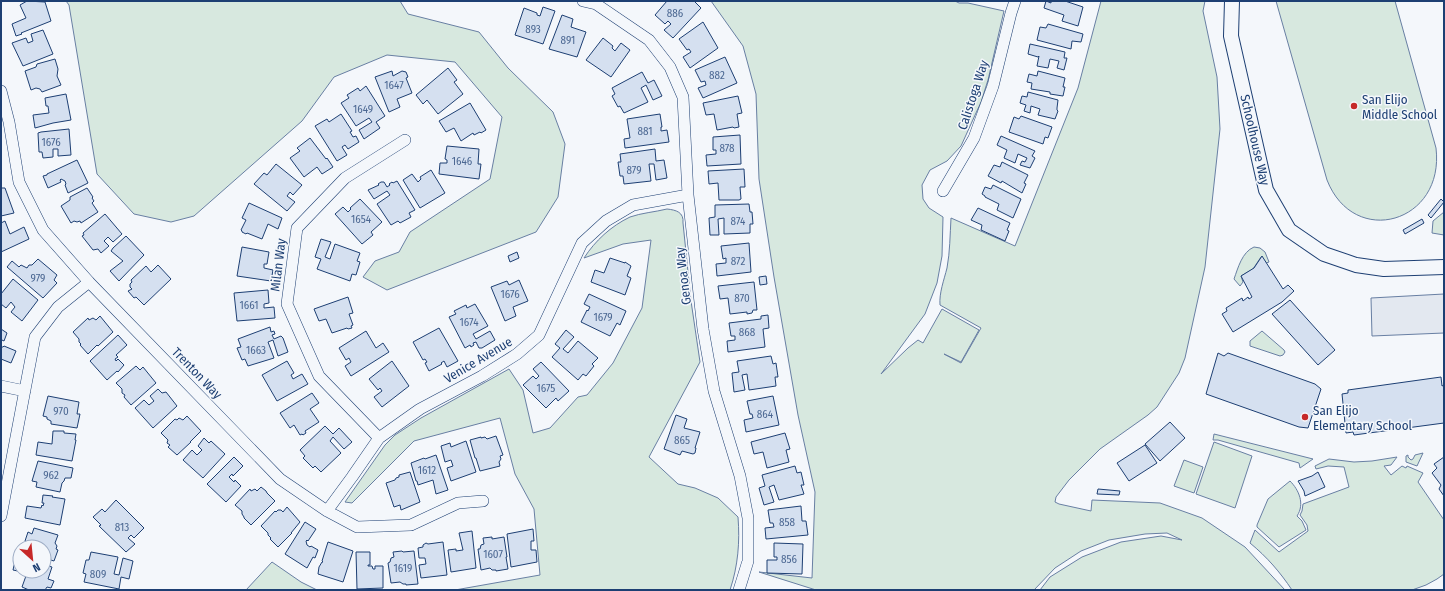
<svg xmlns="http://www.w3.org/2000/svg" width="1445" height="591" viewBox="0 0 1445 591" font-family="'Fira Sans Condensed',sans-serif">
  <rect width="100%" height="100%" fill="#f4f7fb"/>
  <path fill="#d7e8df" stroke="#687fa3" d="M66,1H400L408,14L479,32L508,68L553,112L565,144L558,197L536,232L387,290L363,277L375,261L399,252L410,232L490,179L502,117L455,62L387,55L334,77L302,121L194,216L171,222L134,214L97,174L69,5Z
    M711,1H955L959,3H968L1004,11L988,80L981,102L961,146L947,161L930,170L922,185L923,199L929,208L943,217L942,256L937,283L925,314L881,374L908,348L918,340L923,343L942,309L979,330L961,362L944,354L961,363L981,328L940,305C939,293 944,280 947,268C950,252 950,235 951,218L1015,246L1078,88L1101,1H1205L1203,11L1217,77L1220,129L1205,267L1185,358L1179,373L1157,407L1148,415L1100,449L1069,480L1056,497L1055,502L1059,504L1091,511L1092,500L1160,503L1202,518L1245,547L1285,590H1040L1050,577L1082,557L1121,542L1161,536L1182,540L1167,533L1145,534L1109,540L1081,551L1055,568L1034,590H816L759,572L812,578L815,492L798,415L774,277L759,179L756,94L743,46Z
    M1276,1H1395L1436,148C1445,223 1354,249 1327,180Z
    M667,209C676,210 684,212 683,223L691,301L700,362L649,457L678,484L695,488L718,498L738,517C740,542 738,566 730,590H455L540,575L534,509L515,474L500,418L414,441L352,503L345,502L385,445L395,435L421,418L509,369L523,390L533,433L550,428L578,397L587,395L613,363L642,308L651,240L623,244L584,258C595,241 611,226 630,217C641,213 655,212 667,209Z
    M1444,212V235L1432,233L1433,221Z
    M1254,247L1260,248L1265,252L1269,262L1266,263L1262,257H1261L1253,269L1241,276L1243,282L1240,286L1234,279C1238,268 1242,252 1254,247Z
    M1262,331L1284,350L1285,352L1283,355L1280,356L1250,346V341Z
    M1214,434L1313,459L1300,468L1299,463L1218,440H1213Z
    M1214,442L1252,456L1235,508L1196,494Z
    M1423,453L1417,466L1406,462V456L1408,455V457L1411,460L1413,459L1415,455Z
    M1397,457L1391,465L1384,466L1391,475L1402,466L1406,468L1407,466L1423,473L1418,482L1444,520V574L1437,579L1426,585L1412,590H1292C1280,572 1267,557 1250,543L1255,530L1279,552L1308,531L1307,525L1300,515L1302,511L1303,504L1349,487L1344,467L1328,466L1316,469L1315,466L1329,459L1354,462L1372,461Z
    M1184,460L1203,467L1194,493L1174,486Z
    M1290,481C1299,490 1305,504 1297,516L1302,521L1306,530L1279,547L1257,527V525L1268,499Z
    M272,562L301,582L317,590H246Z"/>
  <path fill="#e3e8f0" stroke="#687fa3" d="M1444,294V333L1372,336L1371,298Z"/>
  <path fill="#d5e0f0" stroke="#1d3f73" d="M27,1L45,2L51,21L21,33L22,34L16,36L12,24L26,18L20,5Z
    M667,1H694L701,8L673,38L664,30L671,24L668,21L665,24L655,15Z
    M1046,1L1051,3V1H1065L1083,7L1078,26L1062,21L1064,15L1044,8Z
    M543,7L555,11L543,44L515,35L524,8L537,13V15L540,16Z
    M562,15L573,19L571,27L586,32L577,57L549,49Z
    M703,22L718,48L690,68L683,57L691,52L689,49L687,50L679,39Z
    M1048,24L1083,34L1081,42L1072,41L1071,49L1037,40L1040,27L1046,28Z
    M43,30L53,54L23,66L12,43L26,38L28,43L33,41L31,34Z
    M603,38L613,46L612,48L615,51L621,43L630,50L611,77L586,60Z
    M1030,44L1065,52L1064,58H1067L1064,70L1057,68L1059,61L1050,59L1048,68L1037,66L1039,56L1038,57L1028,54Z
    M725,57L737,83L703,98L698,88L706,85L705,81L701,82L695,70Z
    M55,59L58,69L57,76L61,85L42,92L40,89L36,88L31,90L25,71L36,67L37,64Z
    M448,68L457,80L454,82L463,94L438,114L427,100L423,104L416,95Z
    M392,71L393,76L402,71L406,72L408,77L406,78L412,93L397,99L400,107L389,112L375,77Z
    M1038,71L1065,78L1063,87H1065L1063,96L1050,94V92L1031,89L1032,83L1027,82L1029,74L1037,76Z
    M642,72L648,83L654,80L662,96L653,100L646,85L641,88L648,102L624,113L620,106L618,107L612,96L615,94L612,88Z
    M366,86L385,116L376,122L380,128L364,139L359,130L372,122L369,118L356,126L341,103L349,98L347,95L358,88L360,91Z
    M1028,92L1058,100L1057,108V110L1058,111L1055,119L1038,115L1040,109L1031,106L1030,113L1024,111L1026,105L1020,103L1022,96L1027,97Z
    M66,94L71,120L53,123L35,128L33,115L49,113L48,106H46L45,98Z
    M738,96L742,113L737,114L739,127L734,128L733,127L717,130L714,114L706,115L703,103Z
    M470,103L486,130L481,133L480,132L474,135L473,133L461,141L454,128L446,132L439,121Z
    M341,114L352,131L350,132L353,137L356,136L359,142L348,149L345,145L342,147L347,155L337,161L315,126L327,119L329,122Z
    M660,114L662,127H661V131L667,130L669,142L625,148L624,139L630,138L627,119Z
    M1021,116L1052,127L1048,138L1045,137L1043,144L1009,132L1014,117L1019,119Z
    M69,129L71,155L58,156V149H53V157L43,158L42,152H39L38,133L41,132Z
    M740,135L741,164L707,166L706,155L716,154V150H713V137Z
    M1001,136L1035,151L1032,156L1035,158L1030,168L1020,165L1022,161L1025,162L1027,158L1018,154L1015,163L1004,158L1007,150L997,145Z
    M310,138L326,159L327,158L333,167L322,174L317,167L304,177L290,158L300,151L297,148Z
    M447,146L479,149L478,164H481L479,179L439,174L440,163H447V160L445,159Z
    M655,149L656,161L664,160L667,178L656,180L654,164H649L651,181L624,184L623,176H620L618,162H621L620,154Z
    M77,160L88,183L68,193L65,185L66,184L65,181L61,179L60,180L61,182L48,188L43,176L47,175V174Z
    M1002,162L1028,175L1024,183L1026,184L1022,193L1002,181L1001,183L988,176L994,165L1000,167Z
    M276,164L302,185L293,195L290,192L287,196L295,202L287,211L254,184L264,173L267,175Z
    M744,169L745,187H740L741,199L739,200H719L718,183L709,184L708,171Z
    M431,170L445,193L420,208L403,180L412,174L418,182L421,179L420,177Z
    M397,181L415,210L409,213L411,217L400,223L398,221L391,225L377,204L390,195L387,191L374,199L368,190L379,185L378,184L381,182H384L387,187L390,185L389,184L392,182L393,183Z
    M993,185L1021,199L1013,218L997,210L999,204L985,197V196L982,194L985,187L991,189Z
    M1,188H5L14,213L1,216Z
    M87,188L93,197L92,198L94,201L92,203L98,212L81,223L80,221L77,222L74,221L71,223L61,206L70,200V197Z
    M360,199L382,222L371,232L373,235L362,244L335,214L343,207L348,212L351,209L350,208Z
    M1441,199L1444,202L1431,218L1428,215Z
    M249,203L282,218L278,229L268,224L262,239L247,233L246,234L242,232V231L241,230L246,220L242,218Z
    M749,204L750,212H752L753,224H750V233L724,234V218L718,219L719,235H710L709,218L715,217V205Z
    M978,208L1010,223L1007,230L1009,231L1005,241L981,230L982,225L971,220Z
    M105,214L122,234L113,242L108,237L104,241L109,246L101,253L98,249L93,250L82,236L84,235L83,233Z
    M1422,219L1424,223L1405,234L1403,230Z
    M5,221L10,234L24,227L29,239L1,252V223Z
    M126,236L144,255L119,281L110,271L123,261L111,251L113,248Z
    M321,239L331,242L325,257L330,259L335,244L360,253L357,261L360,262L356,275L352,274L350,281L317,269L321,259L315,257Z
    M749,243L751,272L717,276L716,264L726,263V258L723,259L721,246Z
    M242,247L269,252L267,264H264V268L273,270L271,281L237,276Z
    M517,252L519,258L510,262L508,256Z
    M1262,256L1283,289L1288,285L1294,291L1282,302L1233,332L1222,314L1227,311L1226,308L1242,298L1243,301L1248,297L1249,299L1252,297L1241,276L1254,268Z
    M610,258L625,263V262L631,266L627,276L631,278L625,295L591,282L595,270L604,273Z
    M38,259L57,275L54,280L57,283L43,298L7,267L12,261L19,267L21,265L27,268L29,265H32Z
    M158,265L171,279L144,305L136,297L134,298L128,291L132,289L130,287V284L132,282L131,280L146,266L151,272Z
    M766,276L767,284L760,285L759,277Z
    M13,279L38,300L22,321L11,312L15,307L11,302L6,308L1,304V294Z
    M519,280L528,301L513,307L516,316L505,321L491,287L507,281L509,285Z
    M754,282L757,310H753L752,313L747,314V312L730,314L728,298L720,299L718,286Z
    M268,290L269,303L264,304V308L274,307L275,318L237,321L234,293Z
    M589,294L626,311L620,325L617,323L610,336L581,322L587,310L588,311L590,307L584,304Z
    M348,297L353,313L349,314L353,325L351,326L352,328L348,329L347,328L332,333L326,319L319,321L314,309Z
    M1290,300L1335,350L1318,365L1272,314Z
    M475,304L488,326L473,334L476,339L490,331L495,340L482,348H479L476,342L473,343L474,345L471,347L470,345L465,348L449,317L456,314L454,311L466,305L467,308Z
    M768,315L769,328L763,329L765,347L728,352L727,341L735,340V336H731L729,323L761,319V316Z
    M100,316L113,332L98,346L97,345L88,354L80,345L81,344L79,342V339L73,332L88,318L89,320L93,318L96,320Z
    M270,327L271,332L274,331L275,334L272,335L274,339L281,336L283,338L288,352L278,356L273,340L268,342L274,358L248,366L245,359L242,360L237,348L241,347L238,339Z
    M439,328L458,361L447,367L444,361L441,363L442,364L429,371L425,363L427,362L425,359L423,360L413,342Z
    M1,329L7,333L4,341L2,340L1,342Z
    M566,330L574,337L563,349L568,353L578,341L598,358L592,364L594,366L586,376L583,374L578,380L552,357L560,348L555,344Z
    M366,331L376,348L383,343L389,352L351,376L345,366L351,362L349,358L346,360L339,348Z
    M118,335L127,345L116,355L118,357L115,359L116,361L118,359L124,365L118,372L117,371L107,380L90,361Z
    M4,346L16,351L11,363L1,359V347H3Z
    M1218,353L1224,356L1228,353L1315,384L1321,389L1308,428L1299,427L1206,394Z
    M771,356L773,364L776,363L778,377H775L776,386L749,390L747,374L742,375L745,390L734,392L732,373L739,372L737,361Z
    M287,361L294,373L291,375L293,379L302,374L308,384L277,401L262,375Z
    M392,361L409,386L382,407L374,397L382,391L380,388L378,390L369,379Z
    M541,362L569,391L558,401L556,398L546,408L523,385L533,376L536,379L539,376L533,369Z
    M136,366L140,370L143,367L156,383L131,405L124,397L125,395L122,393V389L116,383Z
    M1441,377L1442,386L1444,385V423L1354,435L1353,432L1346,433L1342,394L1348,393V390Z
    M158,389L162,393L166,392L177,406L153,428L135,408L144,400L149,405L154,401L150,396Z
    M312,393L319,403L310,409L319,422L305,431L306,433L303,435L302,434L300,435L294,425L290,428L280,413Z
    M48,396L79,402L77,414H80L77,428L51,424V421L47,419V417L43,416Z
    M773,396L779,425L746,432L744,420L753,418L752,414H750L747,401Z
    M676,415L687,419L684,428L700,432L695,448H696L695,453L693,454L682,451L680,455L664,449Z
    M187,416L201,431L190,442H191L177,455L168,447L170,445L167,443L168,440L161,433L175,419L177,420L179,418L183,420Z
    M1170,422L1185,438L1160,461L1145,444Z
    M325,426L333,434L339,428L352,442L344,449L333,437L330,441L341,453L321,472L315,466L313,468L303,458L305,456L300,450Z
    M53,431H64V433L76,434L75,440H76L72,461L36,455L38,442L52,444Z
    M785,433L790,449L786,450L789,462L767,468L763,452L754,454L751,442Z
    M496,436L503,455L500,456L501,459L499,462L500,466L480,471L476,458H475L470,440L481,437V438L485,437L487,439Z
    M204,438L209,443L211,441L225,454L203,478L183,460L192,450L197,455L202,450L198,446Z
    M466,441L476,472L451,481L447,468L453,466L451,460L445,462L441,446L450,443L451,447Z
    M1145,445L1157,463L1129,481L1117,463Z
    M436,455L448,490L436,494L433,480L418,485L417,481H416L411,463L424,458L425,459Z
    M234,457L243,466L233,476L232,474L229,477L234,482L235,480L241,486L226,502L207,484Z
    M1444,457V496L1439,489L1441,485L1432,473L1437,468L1434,464Z
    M38,461L73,468L71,478H65L64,481L62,483L60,492L36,487L37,482L32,481Z
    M795,466L797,473L801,472L804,485H801L804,494L779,500L774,485L769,487L774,502L764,505L759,488L765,486L762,475Z
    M410,472L420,502L401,510L400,505L394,507L386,483L395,480L396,478L399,477V475Z
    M1318,472L1325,487L1305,496L1304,491L1298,481L1312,476Z
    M261,487L266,491L267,493L275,501L251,525L244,518V517L242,514V511L235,505L250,489L251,491L255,489L257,491Z
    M1098,489L1120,491L1119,495L1097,494Z
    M43,495L53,496L52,497L65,499L60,525L25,518L27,506L41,508L42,505L43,506L44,503H42Z
    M116,500L144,528L134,538L131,535L128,538L135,544L126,552L99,526L101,525L93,517L102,509L105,512Z
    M801,506L802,521H806L808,535L766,539L765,528L774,527L773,523H770L768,510Z
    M287,507L300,522L291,533H292L278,547L270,539L271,538L268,535V533L261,526L275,511L276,512L278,510H281L283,512Z
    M305,522L316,529L308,541L307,540L306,541L307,545L310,547L311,546L318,550L315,558L313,557L307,568L285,554Z
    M34,528L58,535L55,543L57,546L56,549L58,550L54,561L44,558V547H25L27,542L25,541L28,532L32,534Z
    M533,529L534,541H531V550H536L537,562L511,567L507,534Z
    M472,531L476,568L451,572L448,550L456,549V551L463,550L459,533Z
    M492,537V539L504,537L507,557H506L508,569L496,571V570H492L490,568L481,570L478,549H480L481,545L484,544L483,538Z
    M328,542L353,551L343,582L318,574L319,567L322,562H323L322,561Z
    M443,542L447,575L421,578L419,565L426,564L425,558H419L418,548L423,547V545L426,543L428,544Z
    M774,543L803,544L802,574L767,573V560H777V557H774Z
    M402,551L403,552L414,551L418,584L406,585V584H403L400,582L391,583L388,563L390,562L391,558L394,557L393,552Z
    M91,552L118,557L114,574L119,575L123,558L133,561L129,579L121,577L119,589L84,582L86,574L83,573L86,560H89Z
    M356,552H370V565H368V566H372L373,569H375V566H383V588L357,589Z
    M16,557L20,558V571H44V565L52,567L48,579L54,581L51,588L47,587L45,590H29L22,587L27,573L13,570Z"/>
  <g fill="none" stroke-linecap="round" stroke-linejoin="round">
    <g stroke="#1d3f73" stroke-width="12">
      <path id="minor" d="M583,1L596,4L649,40L670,67L683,97L688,195L703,329L714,391L740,476L748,518V561L739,590
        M1,91L9,122L19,182L43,230L89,282L280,479L327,511L357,527L411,525L458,503L483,501
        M943,191L974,138L993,86L1011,13L1015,1
        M1,386L25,391
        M379,438L319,376L287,304L297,228L345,178L405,140
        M327,511L352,477L379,438L420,409L482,376L517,354L539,335L582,243L606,221L633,205L688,195
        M1,516L35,337L58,307L89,282"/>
    </g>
    <g stroke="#1d3f73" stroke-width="16">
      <path id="tertiary" d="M1232,1L1231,36L1266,190L1289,230L1324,254L1356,265L1384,269L1444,267"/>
    </g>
    <use href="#minor" stroke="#f4f7fb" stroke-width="11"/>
    <use href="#tertiary" stroke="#f4f7fb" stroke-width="14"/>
  </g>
  <g fill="#c62828" stroke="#f4f7fb" stroke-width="1.5">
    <circle cx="1354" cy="106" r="4"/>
    <circle cx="1305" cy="417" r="4"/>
  </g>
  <g text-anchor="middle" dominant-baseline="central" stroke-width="3" stroke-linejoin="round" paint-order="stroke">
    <g font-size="11" fill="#4b6792">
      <text x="675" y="13">886</text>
      <text x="533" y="29">893</text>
      <text x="568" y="40">891</text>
      <text x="717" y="75">882</text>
      <text x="394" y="85">1647</text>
      <text x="363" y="109">1649</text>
      <text x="645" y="131">881</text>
      <text x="51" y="142">1676</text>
      <text x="727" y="148">878</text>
      <text x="462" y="161">1646</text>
      <text x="634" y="170">879</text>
      <text x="361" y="219">1654</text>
      <text x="738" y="221">874</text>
      <text x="738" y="261">872</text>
      <text x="38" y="278">979</text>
      <text x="510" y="294">1676</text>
      <text x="742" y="298">870</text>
      <text x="249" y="305">1661</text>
      <text x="603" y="317">1679</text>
      <text x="469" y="322">1674</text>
      <text x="747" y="332">868</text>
      <text x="256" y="350">1663</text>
      <text x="546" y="388">1675</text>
      <text x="61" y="411">970</text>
      <text x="765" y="414">864</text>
      <text x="682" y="440">865</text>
      <text x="427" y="470">1612</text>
      <text x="51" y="475">962</text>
      <text x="787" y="522">858</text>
      <text x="122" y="527">813</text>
      <text x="493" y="554">1607</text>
      <text x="789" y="559">856</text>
      <text x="403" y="568">1619</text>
      <text x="98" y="574">809</text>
    </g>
    <g font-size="13" fill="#1d3f73" stroke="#f4f7fb">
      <text transform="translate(973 95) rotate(-72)">Calistoga Way</text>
      <text transform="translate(1255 140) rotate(77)">Schoolhouse Way</text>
      <text transform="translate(278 265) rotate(-83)">Milan Way</text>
      <text transform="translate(683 276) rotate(-97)">Genoa Way</text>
      <text transform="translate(478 360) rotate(-31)">Venice Avenue</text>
      <text transform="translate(197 373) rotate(46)">Trenton Way</text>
    </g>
    <g font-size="13" fill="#1d3f73" stroke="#f4f7fb" text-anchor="start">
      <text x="1362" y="99">San Elijo<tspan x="1362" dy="15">Middle School</tspan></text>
      <text x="1313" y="410">San Elijo<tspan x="1313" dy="15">Elementary School</tspan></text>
    </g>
  </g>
  <rect width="1445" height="591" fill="none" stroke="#1d3f73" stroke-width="4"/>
  <g transform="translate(32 559) rotate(153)"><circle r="19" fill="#f4f7fb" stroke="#9eadc5"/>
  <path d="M0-3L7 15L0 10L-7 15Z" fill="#c62828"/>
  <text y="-6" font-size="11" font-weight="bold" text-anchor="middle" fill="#1d3f73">N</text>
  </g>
</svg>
